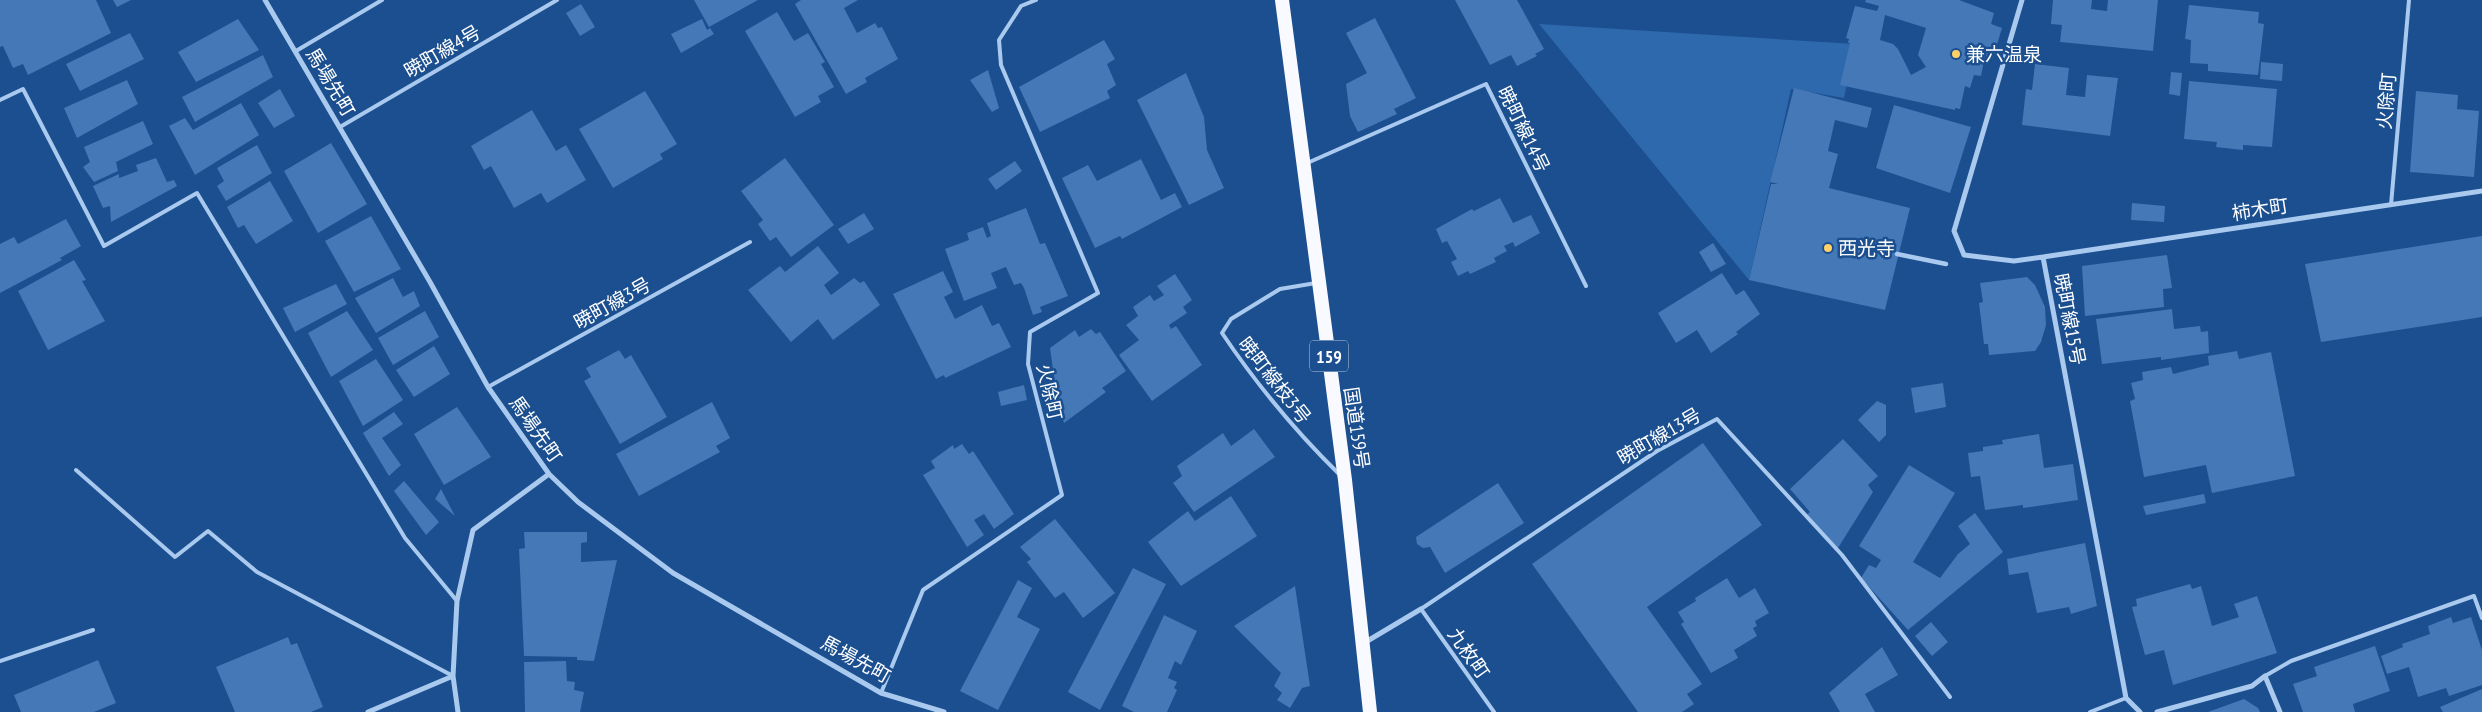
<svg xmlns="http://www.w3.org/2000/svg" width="2482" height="712" viewBox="0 0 2482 712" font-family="'PT Sans Narrow','Noto Sans JP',sans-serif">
  <rect width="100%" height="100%" fill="#1b4f8f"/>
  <path fill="#2e69ad" d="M1539,24L1855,44L1844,98L1791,89L1749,280Z"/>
  <path fill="#4478b7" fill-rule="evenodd" d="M0,0H96L111,33L28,75L23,64L13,68L3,46L0,47Z
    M113,0H131L117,7Z
    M694,0H758L709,27Z
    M801,0H858L844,8L857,33L875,23L878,28L882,27L898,59L865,78L867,82L846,94L795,4Z
    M1455,0H1517L1544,49L1535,54L1537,56L1517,66L1511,55L1490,65Z
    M1866,0H1959L1994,13L1991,24L2002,28L1993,58L1985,56L1981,76L1974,75L1970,88L1965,86L1960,109L1955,108V110L1840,85L1850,43H1848L1849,39L1846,38L1855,6L1877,11L1879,6L1865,2ZM1885,15L1926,28L1918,55L1926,67L1911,75L1898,49L1893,44L1880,40Z
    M2053,0H2092L2091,9L2107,11L2108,0H2158L2153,51L2060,42L2062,25L2051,24Z
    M581,4L595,27L580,36L566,13Z
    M2189,5L2259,12L2258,23L2264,24L2258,75L2208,71V64L2190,63L2191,40L2185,39Z
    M777,12L794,41L808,33L825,62L821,64L834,87L818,96L821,102L795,117L745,31Z
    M1375,18L1416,98L1394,109L1397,114L1358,132L1350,116L1346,84L1367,73L1346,33Z
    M238,19L259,50L196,82L178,52Z
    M702,19L707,30L710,28L714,34L681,53L671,34Z
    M130,33L144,59L80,91L66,64Z
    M1104,40L1115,59L1107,64L1116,85L1107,91L1110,98L1040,132L1019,87Z
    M263,55L273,77L195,122L182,97Z
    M2261,62L2283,64L2282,81L2260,79Z
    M2035,64L2069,68L2066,95L2085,97L2087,75L2118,78L2110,136L2022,125L2026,89L2032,90Z
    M988,70L999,108L992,112L970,80Z
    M2171,72L2182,73L2180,96L2169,94Z
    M1186,73L1204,117L1207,150L1224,188L1189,205L1137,100Z
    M127,80L138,104L77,138L64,108Z
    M2189,81L2277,89L2272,147L2243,145V150L2216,147L2217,142L2184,139Z
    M1794,88L1872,108L1867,128L1835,120L1828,151L1838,154L1829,188L1910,208L1885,310L1749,280L1771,184H1778L1770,182Z
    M280,89L295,116L274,128L258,103Z
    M645,91L677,144L660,154L663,159L613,188L579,129Z
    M2416,91L2458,95L2457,109L2479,111L2474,177L2410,172Z
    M241,103L259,135L195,175L169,126L185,118L193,130Z
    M1894,105L1971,127L1950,193L1876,168Z
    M532,110L556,151L566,145L586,180L547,203L541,193L514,208L491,166L484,170L471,146Z
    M143,121L153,144L116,162L118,171L94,182L83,167L90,162L84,147Z
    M331,143L367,204L318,233L284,171Z
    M257,145L272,173L226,201L217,186L224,181L217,168Z
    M156,158L167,182L174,180L177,186L111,222L110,206L103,208L93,186L119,174V178L138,171L136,165Z
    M785,158L834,225L791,257L776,237L770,241L758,224L763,220L741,191Z
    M1141,159L1161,200L1175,193L1182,207L1122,239L1120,236L1095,248L1062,178L1088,165L1097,181Z
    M1015,161L1022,171L996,190L988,179Z
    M270,181L293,221L256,244L244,225L238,228L227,207Z
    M1500,198L1513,223L1531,215L1540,233L1515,247L1513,242L1504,246L1507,251L1494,258L1496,262L1470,274L1468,271L1458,276L1451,262L1457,259L1447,241L1442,243L1436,229L1472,209L1474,211Z
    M2132,203L2165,206L2164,222L2131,220Z
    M1026,208L1040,244L1045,243L1068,296L1040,307L1042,312L1033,315L1024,288L1021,283L1014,285L1006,267L991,273L997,288L964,301L945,249L969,240L967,233L983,227L987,238L991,236L987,223Z
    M864,213L874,229L848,244L838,229Z
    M371,216L401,269L354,292L325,241Z
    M66,219L81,246L60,258L62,260L0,293V244L14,237L18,244Z
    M2482,236V317L2321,342L2305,264Z
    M1713,243L1726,264L1711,272L1699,252Z
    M818,246L839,273L824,285L831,295L854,278L860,283L864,281L880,305L833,340L818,319L791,342L748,290L780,266L785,272Z
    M2167,255L2172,288L2163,289L2164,307L2085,316L2082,266Z
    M74,260L86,280L82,281L105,321L48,350L18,291Z
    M943,271L953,292L944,297L955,319L982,305L992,326L999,323L1011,347L945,378L944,375L936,379L893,294Z
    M1722,273L1736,295L1744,290L1760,314L1736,332L1738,334L1711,353L1697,330L1676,343L1658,313Z
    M1175,274L1192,300L1183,307L1187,313L1169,325L1171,329L1176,326L1202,365L1152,401L1119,355L1139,340L1126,325L1138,316L1133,307L1150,295L1154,301L1164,295L1157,286Z
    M2027,277L2035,285L2045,307L2046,325L2041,342L2035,351L1989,355L1988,344H1984L1979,303L1983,302L1980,283Z
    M393,278L403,297L414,291L420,306L376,333L355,298Z
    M336,284L347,304L295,332L283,308Z
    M2172,309L2174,329L2200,326L2201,332L2208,331L2209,353L2161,360V357L2102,364L2096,319Z
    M347,311L373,350L331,377L308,333Z
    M425,311L439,337L393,365L378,338Z
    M1091,329L1096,334L1100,332L1126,371L1102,388L1106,392L1064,423L1057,398L1050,348L1075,330L1079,337Z
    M434,346L450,374L414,397L396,370Z
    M619,350L625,359L631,355L667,417L620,444L584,381L591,377L586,368Z
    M2237,351L2239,359L2271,352L2295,476L2212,493L2206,465L2144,477L2130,401L2135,399L2131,383L2143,380L2142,372L2171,367L2173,374L2209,365L2208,356Z
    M376,359L403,400L363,426L339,381Z
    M1943,383L1946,407L1915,413L1911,388Z
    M1024,385L1027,400L1001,406L998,392Z
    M1877,401L1886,405V435L1879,442L1858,420Z
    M712,402L730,438L716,446L720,452L639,496L616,454Z
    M457,407L491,457L444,485L414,434Z
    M394,412L403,424L382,438L401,465L389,476L363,433Z
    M1254,429L1275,457L1194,512L1173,483L1182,476L1177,466L1223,433L1231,446Z
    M2039,434L2044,468L2073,464L2078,500L2023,508V505L1985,510L1980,476L1971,477L1968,453L1983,451V447L2003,444L2002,440Z
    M1843,439L1878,476L1868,485L1873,492L1838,548L1805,516L1810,512L1790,489Z
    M1703,443L1762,525L1647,607L1702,684L1687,694L1694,704L1682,712H1638L1532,564Z
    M962,444L969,454L973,451L1014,514L994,529L984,514L974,520L984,535L967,547L923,475L935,468L931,461L953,445L954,449Z
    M1909,465L1955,493L1913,562L1940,578L1958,554L1970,544L1958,526L1975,513L2003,552L1908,630L1861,578L1869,565L1876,568L1881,560L1859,546Z
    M404,481L439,522L426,535L394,491Z
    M1498,483L1524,523L1445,573L1430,547L1423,548L1417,544L1416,537Z
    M441,489L455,516L435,499Z
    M2204,494L2206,503L2146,515L2143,506Z
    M1231,496L1257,536L1181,586L1148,542L1188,511L1195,521Z
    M1055,519L1115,593L1083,618L1064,592L1055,598L1027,562L1031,559L1020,547Z
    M524,532H587V542L581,543V562L617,560L594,661L577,660V657L524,656L519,549L525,548Z
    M2085,543L2097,606L2071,614L2069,607L2037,613L2028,572L2009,575L2007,559Z
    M1133,568L1166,584L1100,710L1068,692Z
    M1727,578L1739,598L1755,588L1769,613L1755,621L1757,626L1753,628L1757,636L1734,650L1738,658L1711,673L1681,624L1684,622L1678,612L1696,601L1695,598Z
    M1018,580L1032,588L1017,617L1040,629L998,710L960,691Z
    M2190,584L2192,589L2201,586L2212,626L2239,617L2234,604L2257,596L2277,653L2173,685L2164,650L2145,655L2132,607L2137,606L2136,599Z
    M1295,586L1310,686L1302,688L1290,708L1277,700L1282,693L1274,686L1281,673L1234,626Z
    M1164,615L1197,631L1181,665L1175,661L1168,678L1177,682L1174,688L1177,690L1167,712H1134L1122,706Z
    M2451,617L2453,623L2471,617L2482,650V685L2449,696L2446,688L2418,697L2409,667L2387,674L2381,656L2403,647L2402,644L2430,634L2428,626Z
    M1931,622L1948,642L1932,656L1915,636Z
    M288,637L291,645L297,643L323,707L311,712H235L216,667Z
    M2375,646L2390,691L2353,704L2355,712H2303L2293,684L2317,676L2314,667Z
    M1882,647L1898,675L1865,694L1875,712H1840L1829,693Z
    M98,660L116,703L94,712H21L14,695Z
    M566,661L567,681L575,682L574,690L584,692L580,712H525L524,662Z
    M2482,689V712H2443L2440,707Z
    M2244,699L2258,708L2260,712H2208Z"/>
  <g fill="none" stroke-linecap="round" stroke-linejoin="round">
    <path stroke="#a9c9ee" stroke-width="4" d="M296,51L382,0
      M0,100L23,89L104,246L197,193L405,538L457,601
      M340,127L557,0
      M1305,164L1486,84L1586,286
      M2391,205L2409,0
      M1316,283L1280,289L1231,319L1222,333C1257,385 1295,431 1340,475
      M488,387L750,242
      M76,470L175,557L208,531L257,572L453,676
      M0,661L93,630
      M2265,676L2291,661L2474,596L2482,618
      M881,693L923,590L1062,495L1028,364L1030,332L1098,293L1001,65L999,40L1021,6L1036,0
      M1494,712L1421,609L1657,451L1717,419L1842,555L1950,697
      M2090,712L2126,698"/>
    <path stroke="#a9c9ee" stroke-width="4.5" d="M1897,254L1946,264"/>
    <path stroke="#a9c9ee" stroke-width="5" d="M265,0L430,282L488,387L549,474L578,502L673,573L881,693L944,712
      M2022,0L1954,231L1964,255L2014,261L2043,257L2126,698L2140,712
      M2043,257L2482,191
      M1364,643L1421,609
      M368,712L453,676
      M458,712L453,676L457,601L473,530L549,474
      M2157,712L2252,686L2265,676L2280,712"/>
    <path stroke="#f8faff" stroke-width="14" d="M1282,0L1345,480L1370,712"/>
  </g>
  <g fill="#ffd166" stroke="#1b4f8f" stroke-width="2">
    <circle cx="1956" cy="54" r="5"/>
    <circle cx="1828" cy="248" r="5"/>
  </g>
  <g text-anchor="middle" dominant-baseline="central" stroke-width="5" stroke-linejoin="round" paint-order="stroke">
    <rect fill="#1b4f8f" stroke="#bbcadd" stroke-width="1" x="1310" y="340.5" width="38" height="31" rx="4"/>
    <g font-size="18" font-weight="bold" fill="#fff">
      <text x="1329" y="356">159</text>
    </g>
    <g font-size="19" fill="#fff" stroke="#1b4f8f">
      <text transform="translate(442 51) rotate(-30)">暁町線4号</text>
      <text transform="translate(331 82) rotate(59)">馬場先町</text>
      <text transform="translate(2386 101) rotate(-85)">火除町</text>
      <text transform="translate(1524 129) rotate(64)">暁町線14号</text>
      <text transform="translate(2260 209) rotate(-9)">柿木町</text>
      <text transform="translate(612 303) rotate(-29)">暁町線3号</text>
      <text transform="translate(2070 319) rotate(79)">暁町線15号</text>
      <text transform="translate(1275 380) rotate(52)">暁町線枝3号</text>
      <text transform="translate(1050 392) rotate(77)">火除町</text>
      <text transform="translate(1357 428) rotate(82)">国道159号</text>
      <text transform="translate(536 429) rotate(55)">馬場先町</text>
      <text transform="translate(1659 436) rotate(-30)">暁町線13号</text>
      <text transform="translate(1469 653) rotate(55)">九枚町</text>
      <text transform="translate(856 659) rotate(29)">馬場先町</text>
    </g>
    <g font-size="19" fill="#fff" stroke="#1b4f8f" text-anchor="start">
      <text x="1966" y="54">兼六温泉</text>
      <text x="1838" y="248">西光寺</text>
    </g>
  </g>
</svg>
